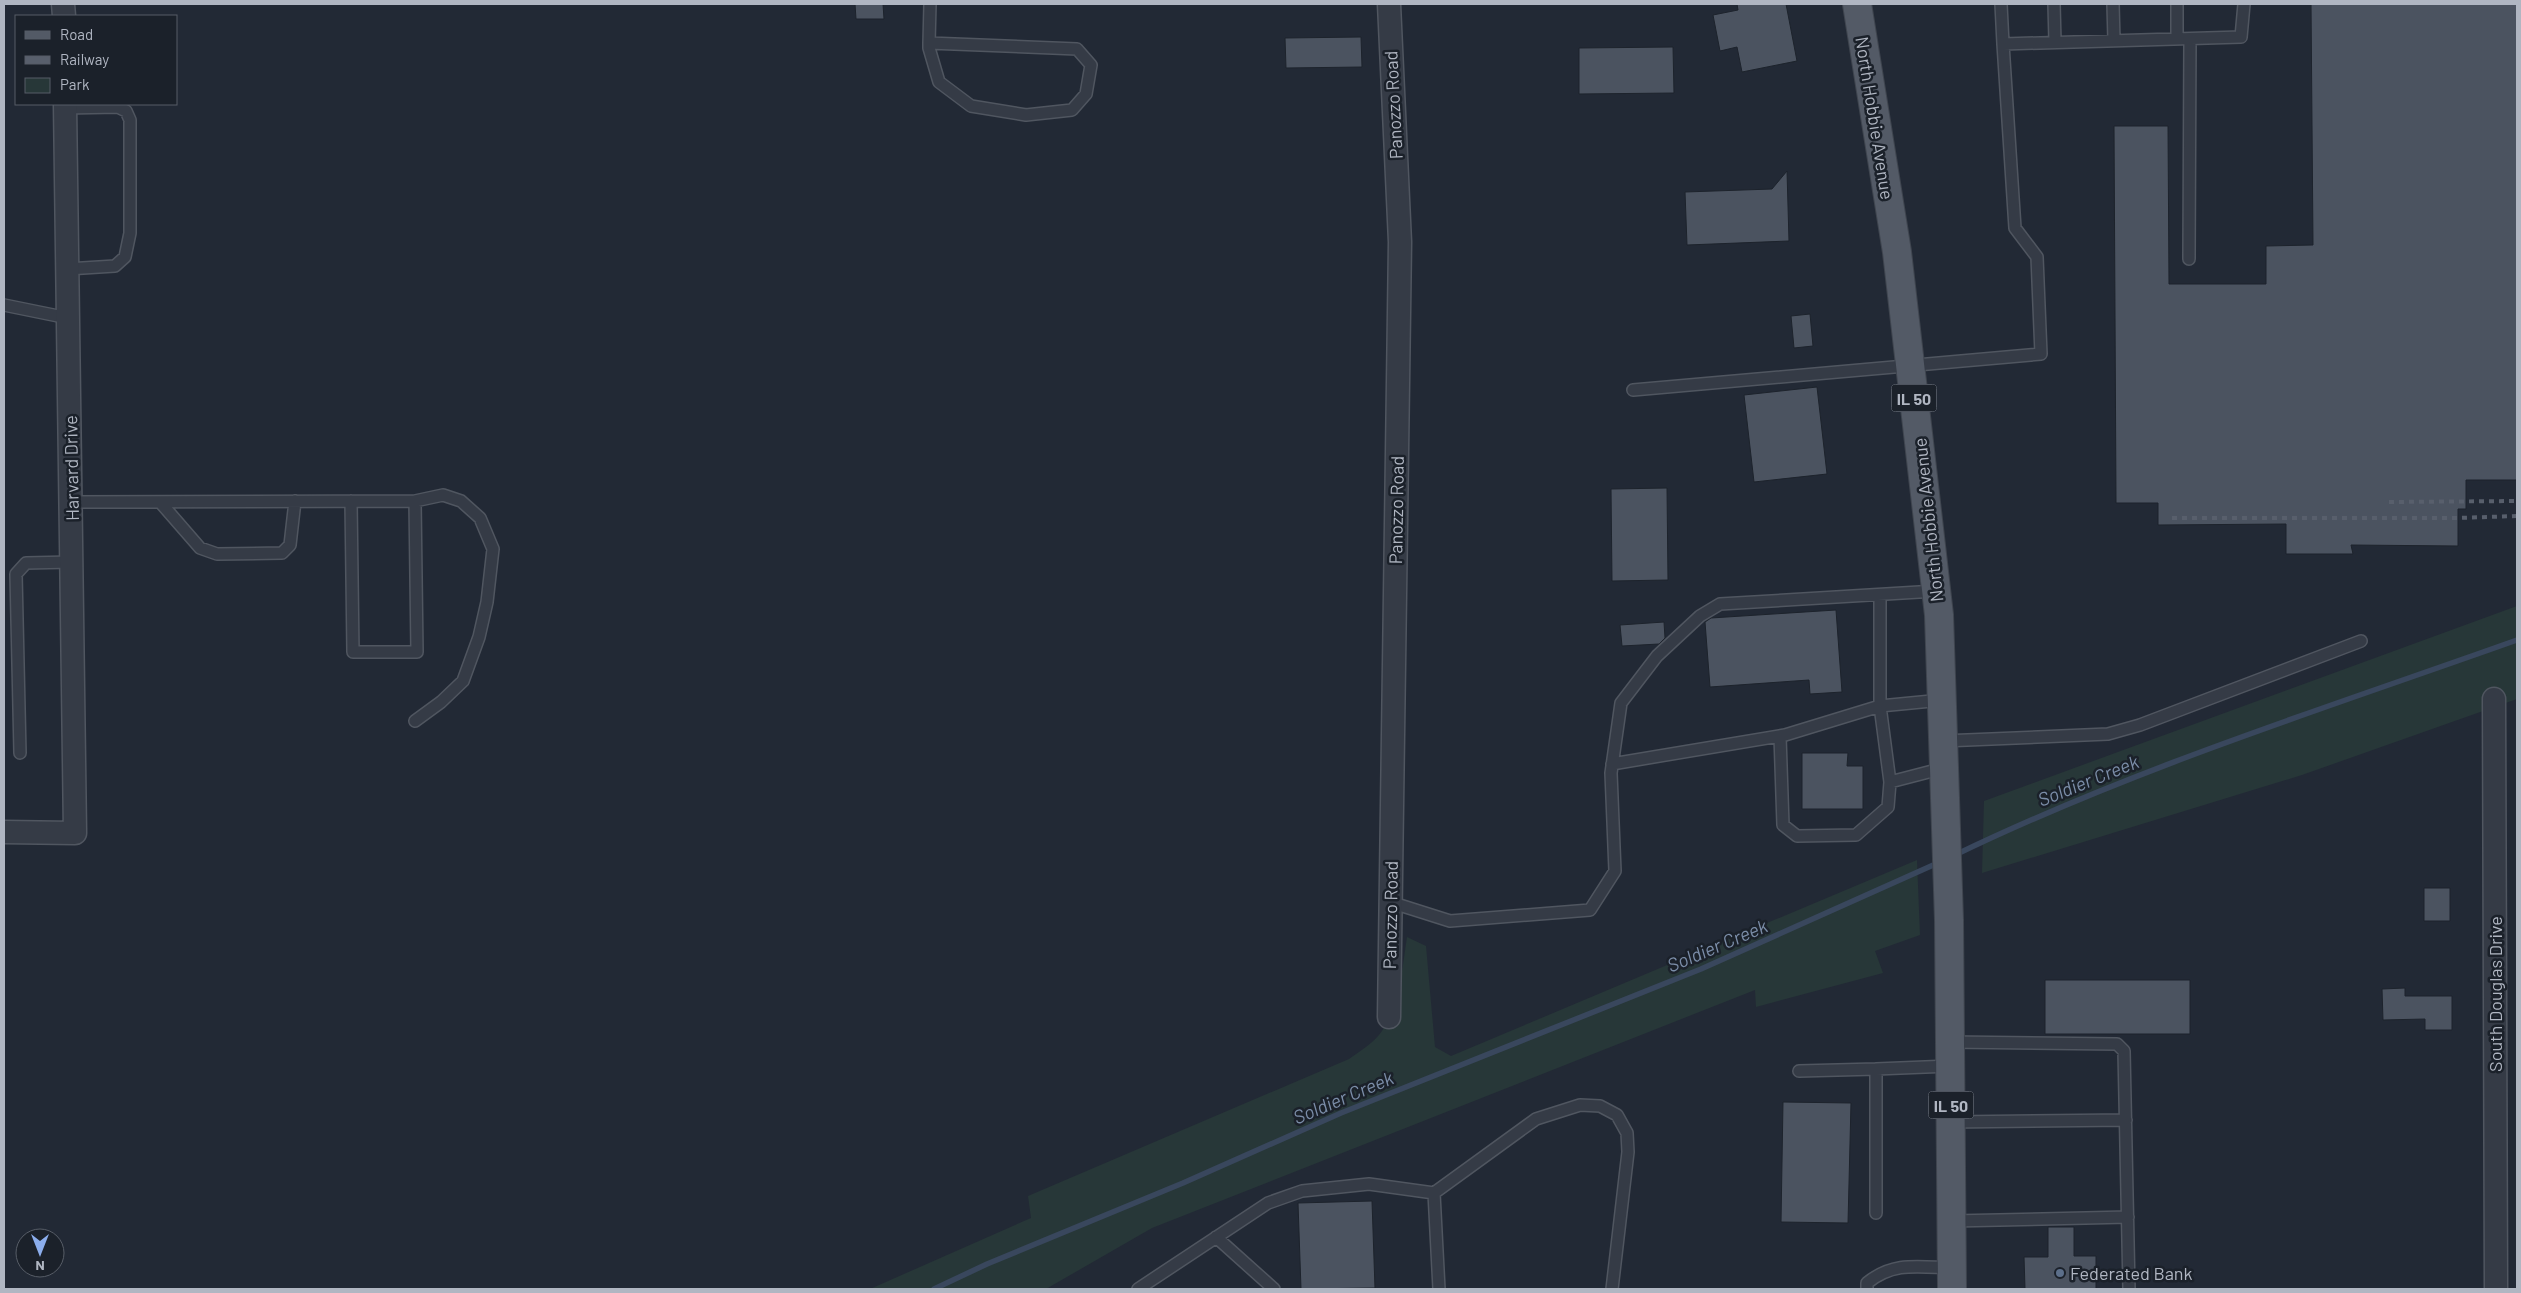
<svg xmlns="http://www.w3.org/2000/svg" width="2521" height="1293" viewBox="0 0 2521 1293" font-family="Barlow,sans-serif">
  <rect width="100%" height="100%" fill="#222935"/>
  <path fill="#273738" d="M2517,606V699L2302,775L1982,873L1984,801Z
    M1917,860L1920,935L1875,951L1883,973L1756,1007L1755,990L1152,1228L1046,1289H870L1031,1218L1028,1196L1349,1059C1360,1051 1374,1043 1382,1031C1400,1003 1402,969 1407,937L1426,946L1435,1047L1451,1056Z"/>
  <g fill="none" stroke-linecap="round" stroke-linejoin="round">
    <path stroke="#39475d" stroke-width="5.5" d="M1955,855C2135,768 2329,707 2517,640
      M934,1289L987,1264L1183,1183L1341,1113L1701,969L1940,862"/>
  </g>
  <path fill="#4b5360" stroke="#1d232c" d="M855,4H883L884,19H856Z
    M1737,4H1786L1797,61L1742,72L1737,47L1720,51L1713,15L1738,10Z
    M2311,4H2517V480H2466V509H2458V546L2351,545L2353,554H2286V524L2158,525V503H2116L2114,126H2168L2169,284H2266V246L2313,245Z
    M1361,37L1362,67L1286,68L1285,38Z
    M1673,47L1674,93L1579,94V48Z
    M1787,171L1789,241L1687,245L1685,192L1772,189Z
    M1810,314L1813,346L1794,348L1791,316Z
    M1817,387L1827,474L1754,482L1744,395Z
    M1667,488L1668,580L1612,581L1611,489Z
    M1836,610L1842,692L1810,694L1809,680L1710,687L1705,622L1711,618Z
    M1664,622L1665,638L1659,644L1622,646L1620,625Z
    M1802,753H1848L1847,766H1863V809H1802Z
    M2424,888H2450V921H2424Z
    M2045,980H2190V1034H2045Z
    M2405,988V996H2452V1030H2425V1019L2383,1020L2382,989Z
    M1783,1102L1851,1103L1848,1223L1781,1222Z
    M1372,1201L1375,1288L1301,1289L1298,1203Z
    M2048,1227H2074V1256H2096V1289H2025L2024,1257H2048Z"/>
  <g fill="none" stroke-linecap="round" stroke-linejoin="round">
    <g stroke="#505660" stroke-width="14">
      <path id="lane" d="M2001,4L2003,44
        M2054,4L2055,42
        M2113,4L2114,41
        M2177,39V4
        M929,43L1077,49L1091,65L1086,94L1072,110L1026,115L971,106L939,82L929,48V43L930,4
        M65,108L118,107L126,111L130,120V233L125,257L115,266L67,269
        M2189,259L2190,39
        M4,305L68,318
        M1633,390L2041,354L2037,257L2015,228L2003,44L2241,37L2244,4
        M415,501L443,495L461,501L480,518L493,549L487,602L479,637L463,681L441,702L415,721
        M71,502L415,501L417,652H353L351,501
        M160,502L200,548L217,554L282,553L290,545L295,501
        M1880,595V706L1942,700
        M1780,736L1783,825L1797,836L1856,835L1888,807L1890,782L1944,768
        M1943,741L2108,734L2140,725L2361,641
        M20,753L16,574L26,563L72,562
        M1612,764L1785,735L1880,706L1890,782
        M1390,902L1450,921L1590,910L1615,871L1611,773L1621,703L1657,656L1700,616L1720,604L1936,591
        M1950,1042L2117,1044L2124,1051L2129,1289
        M1799,1071L1876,1069
        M1951,1122L2126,1120
        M1876,1213V1069L1950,1066
        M1952,1221L2128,1217
        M1216,1237L1274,1289
        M1138,1289L1268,1203L1302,1191L1369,1184L1434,1193
        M1439,1289L1434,1193L1536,1119L1580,1105L1600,1106L1617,1115L1627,1133L1628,1152L1612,1289
        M1867,1289V1283C1894,1261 1919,1267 1952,1268"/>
    </g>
    <g stroke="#505660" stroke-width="25">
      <path id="street" d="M63,4L64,16
        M1389,4L1400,242L1389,1017
        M2494,699L2496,1289
        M4,832L75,833L65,104"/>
    </g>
    <g stroke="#3f454f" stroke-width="30">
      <path id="primary" d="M1857,4L1897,252L1939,615L1949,920L1952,1289"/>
    </g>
    <use href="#lane" stroke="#353b46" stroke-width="11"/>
    <use href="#street" stroke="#353b46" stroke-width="22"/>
    <use href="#primary" stroke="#535a66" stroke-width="28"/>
    <path stroke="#585f6c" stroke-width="4" stroke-dasharray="5 5" stroke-linecap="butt" d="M2389,502L2517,501
      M2172,518H2458L2517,516"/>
  </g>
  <circle fill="#5c6f8a" stroke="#1b212a" stroke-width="2" cx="2060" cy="1273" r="5"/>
  <g text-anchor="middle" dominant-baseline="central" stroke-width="5" stroke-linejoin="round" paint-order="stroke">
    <g fill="#1b212a" stroke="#838994" stroke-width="1">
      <rect x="1891.5" y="384.5" width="45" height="27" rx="4"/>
      <rect x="1928.5" y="1091.5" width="45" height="27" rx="4"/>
    </g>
    <g font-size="16" font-weight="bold" fill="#b0b6c2">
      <text x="1914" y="398">IL 50</text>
      <text x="1951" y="1105">IL 50</text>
    </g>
    <g font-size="18" fill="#b0b6c2" stroke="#1b212a">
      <text transform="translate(1393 105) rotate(-93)">Panozzo Road</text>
      <text transform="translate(1875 118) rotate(81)">North Hobbie Avenue</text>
      <text transform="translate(71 468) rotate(-91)">Harvard Drive</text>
      <text transform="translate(1396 510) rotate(-89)">Panozzo Road</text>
      <text transform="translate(1928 520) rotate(-96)">North Hobbie Avenue</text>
      <text transform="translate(1390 915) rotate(-89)">Panozzo Road</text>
      <text transform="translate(2495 994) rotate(-90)">South Douglas Drive</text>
    </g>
    <g font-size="18" fill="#b0b6c2" stroke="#1b212a" text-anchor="start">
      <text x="2070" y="1273">Federated Bank</text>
    </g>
    <g font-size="19" font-style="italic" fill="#7b8da8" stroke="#1b212a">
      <text transform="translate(2088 780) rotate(-22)">Soldier Creek</text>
      <text transform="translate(1717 945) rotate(-23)">Soldier Creek</text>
      <text transform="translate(1343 1097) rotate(-23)">Soldier Creek</text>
    </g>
  </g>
  <rect width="2521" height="1293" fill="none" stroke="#b0b6c2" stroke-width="10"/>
  <rect x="15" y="15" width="162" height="90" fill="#1b212a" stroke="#575d67"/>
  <rect x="25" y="31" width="25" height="8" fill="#535a66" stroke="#575d67"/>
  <text x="60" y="40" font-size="15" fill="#b0b6c2">Road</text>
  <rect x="25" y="56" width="25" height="8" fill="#585f6c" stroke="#575d67"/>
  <text x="60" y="65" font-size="15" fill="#b0b6c2">Railway</text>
  <rect x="25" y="78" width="25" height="15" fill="#273738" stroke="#575d67"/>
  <text x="60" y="90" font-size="15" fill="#b0b6c2">Park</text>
  <g transform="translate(40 1253) rotate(180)"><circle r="24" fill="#1b212a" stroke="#575d67"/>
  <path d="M0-4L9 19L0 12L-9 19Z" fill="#8badec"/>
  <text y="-8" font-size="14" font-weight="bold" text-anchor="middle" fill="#b0b6c2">N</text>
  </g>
</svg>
